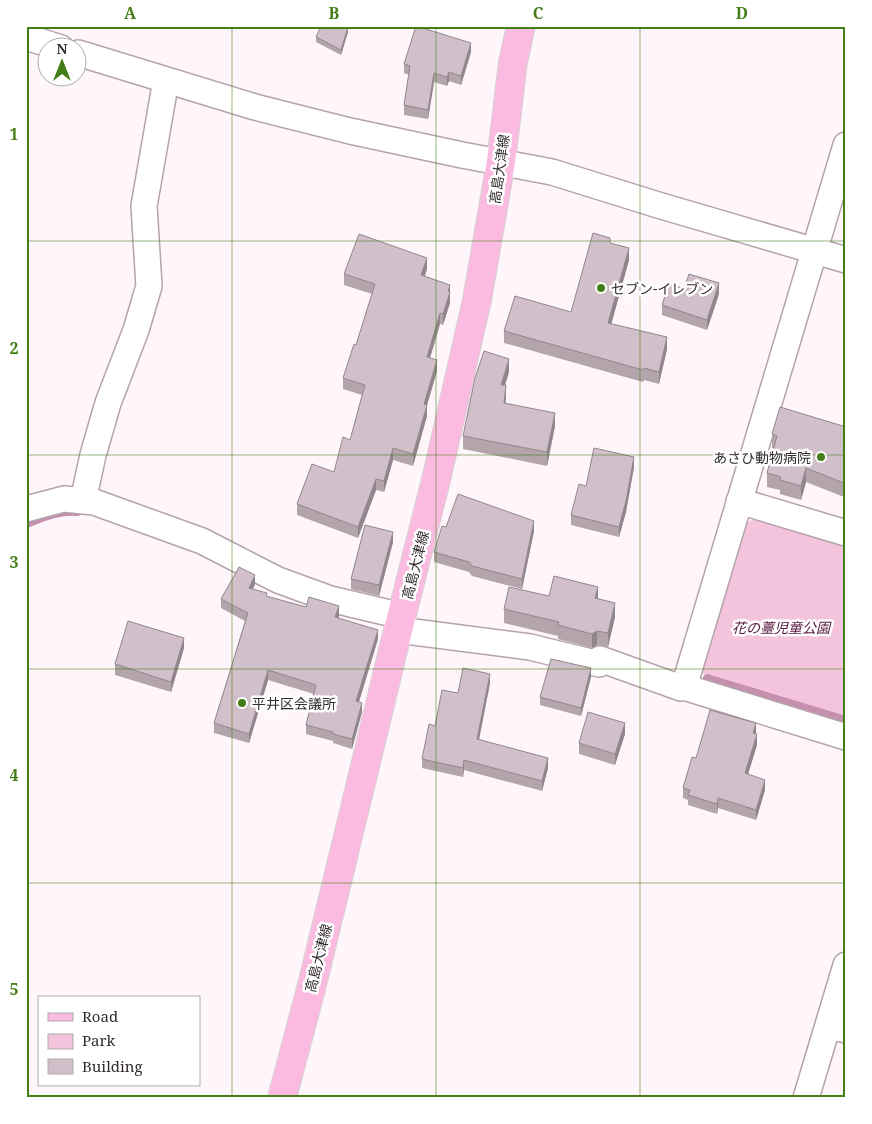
<svg xmlns="http://www.w3.org/2000/svg" width="872" height="1124" viewBox="0 0 872 1124" font-family="'Noto Serif','Noto Sans JP',serif">
  <rect width="100%" height="100%" fill="#fef6fa"/>
  <path fill="#f4c4dd" d="M758,518L846,545V716L698,672L744,523Z"/>
  <g fill="none" stroke-linecap="round" stroke-linejoin="round">
    <path stroke="#c490ad" stroke-width="8" d="M26,524C42,518 60,510 77,512
      M707,678L846,720"/>
    <g stroke="#b5a3ac" stroke-width="28">
      <path id="minor" d="M26,37L61,48
        M78,53L255,107L350,131L462,155L552,172L658,205L846,260
        M83,501L93,455L108,403L136,330L149,286L144,206L166,80
        M739,501L846,533
        M26,509L64,499L94,502L202,541L278,580L330,599L402,616
        M398,630L530,647L599,664L600,659L681,688L684,687L846,737
        M684,687L846,145
        M846,965L828,1025L846,1030
        M806,1098L828,1025"/>
    </g>
    <g stroke="#d6d5d5" stroke-width="30">
      <path id="major" d="M282,1098L312,985L398,630L436,480L477,300L501,162L513,62L521,26"/>
    </g>
    <use href="#minor" stroke="#fff" stroke-width="25"/>
    <use href="#major" stroke="#fbbbe0" stroke-width="28"/>
  </g>
  <path fill="#b4a5ad" d="M348,32L341,55L316,42V37Z
    M471,52L461,85L449,81L447,86L434,82L428,119L404,115V105L409,75L404,73V64Z
    M610,243L629,260L611,324L667,349L659,384L644,380L643,382L504,343V331L571,312Z
    M427,269L425,276L450,292V303L443,325L440,324L430,358L437,371L427,405V416L413,466L393,460L384,492L376,490L358,538L297,515V504L334,472L350,440L362,395L343,389V378L356,345L372,294L344,285V274Z
    M684,289L719,294L707,330L662,315V305Z
    M509,372L505,385L506,398L505,403L555,426L547,466L463,449V436Z
    M846,427L844,497L806,482L801,500L780,494V490L767,487V473L774,448H772V434Z
    M634,467L626,512L619,537L571,525V515L586,486Z
    M446,527L534,531L522,589L472,576L469,572L434,562V552Z
    M393,542L379,596L351,589V579Z
    M255,584L253,589L267,597L339,616L338,618L378,639L359,702L362,712L352,749L333,743V741L306,734V725L314,694L268,680L249,743L214,733V723L245,621L221,608V599Z
    M549,596L598,599L615,617L608,647L597,645L592,648L558,639V636L504,623V609Z
    M184,648L171,692L115,675V664Z
    M591,677L581,716L540,705V697Z
    M490,683L479,740L548,768L542,791L464,770L463,777L422,768V759L435,726L458,693Z
    M625,734L615,765L579,754V743Z
    M756,734L757,745L748,774L765,790L756,820L718,808L717,814L688,805V800L683,798V788L696,758Z"/>
  <path fill="#92868d" d="M348,27V32L341,55V50Z
    M471,43V52L461,85V76Z
    M449,72V81L447,86V77Z
    M434,73V82L428,119V110Z
    M629,248V260L608,336V323Z
    M427,258V269L421,286V275Z
    M719,283V294L707,330V320Z
    M450,285V303L443,325V314L448,291Z
    M440,313V324L427,368V357Z
    M667,337V349L659,384V372Z
    M509,359V372L501,398V385Z
    M437,360V371L427,405V416L413,466V454L424,404Z
    M506,385V398L504,416V403Z
    M555,413V426L547,466V452Z
    M393,448V460L384,492V481Z
    M634,457V467L626,512L619,537V527Z
    M806,468V482L801,500V486Z
    M846,478V492L844,497V483Z
    M376,479V490L358,538V527Z
    M534,521V531L522,589V579Z
    M393,532V542L379,596V585Z
    M255,575V584L249,597V588Z
    M598,587V600L595,598Z
    M615,603V617L608,647V633Z
    M339,606V616L335,626V617Z
    M378,630V639L356,711V701Z
    M597,631V645L592,648V634Z
    M184,638V648L171,692V682Z
    M591,668V677L581,716V708Z
    M268,670V680L249,743V734Z
    M490,674V683L477,749V739Z
    M362,703V712L352,749V739Z
    M625,723V734L615,765V754Z
    M756,723V734L753,743V733Z
    M757,734V745L745,784V773Z
    M548,758V768L542,791V781Z
    M464,760V770L463,777V768Z
    M765,780V790L756,820V810Z
    M718,798V808L717,814V804Z"/>
  <path fill="#d1c0c9" stroke="#92868d" d="M321,26H345L348,27L341,50L316,37Z
    M416,26L471,43L461,76L449,72L447,77L434,73L428,110L404,105L410,66L404,64Z
    M593,233L610,238V243L629,248L608,323L667,337L659,372L644,368L643,370L504,331L515,296L571,312Z
    M359,234L427,258L421,275L450,285L448,291L450,292L443,314L440,313L427,357L437,360L424,404L427,405L413,454L393,448L384,481L376,479L358,527L297,504L312,464L334,472L343,437L350,440L365,385L343,378L354,344L356,345L375,284L344,274Z
    M689,274L719,283L707,320L662,305L669,283L684,289Z
    M484,351L509,359L501,385H506L504,403L555,413L547,452L463,436L475,378Z
    M780,407L846,427V478L844,483L806,468L801,486L780,480L781,477L767,473L777,436L772,434Z
    M594,448L634,457L626,501L619,527L571,515L579,484L586,486Z
    M458,494L534,521L522,579L472,566L469,562L434,552L442,526L446,527Z
    M365,525L393,532L379,585L351,579Z
    M239,567L255,575L249,588L267,593L266,596L306,607L309,597L339,606L335,617L378,630L356,701L362,703L352,739L333,734V732L306,725L316,685L268,670L249,734L214,723L248,613L221,599Z
    M554,576L598,587L595,598L615,603L608,633L597,631L592,634L558,625L559,622L504,609L509,587L549,596Z
    M128,621L184,638L171,682L115,664Z
    M551,659L591,668L581,708L540,697Z
    M463,668L490,674L477,739L548,758L542,781L464,760L463,768L422,759L429,724L435,726L442,690L458,693Z
    M710,710L756,723L753,733L757,734L745,773L765,780L756,810L718,798L717,804L688,795L690,790L683,788L692,757L696,758Z
    M588,712L625,723L615,754L579,743Z"/>
  <path fill="none" stroke="#447e18" stroke-width="1" stroke-opacity="0.55" d="M232,26V1098M436,26V1098M640,26V1098M26,241H846M26,455H846M26,669H846M26,883H846"/>
  <g fill="#447e18" stroke="#fff" stroke-width="2">
    <circle cx="601" cy="288" r="5"/>
    <circle cx="821" cy="457" r="5"/>
    <circle cx="242" cy="703" r="5"/>
  </g>
  <g text-anchor="middle" dominant-baseline="central" stroke-width="5" stroke-linejoin="round" paint-order="stroke">
    <g font-size="14" fill="#332c2f" stroke="#fff">
      <text transform="translate(499 169) rotate(-82)">高島大津線</text>
      <text transform="translate(415 565) rotate(-76)">高島大津線</text>
      <text transform="translate(318 958) rotate(-76)">高島大津線</text>
    </g>
    <g font-size="14" fill="#332c2f" stroke="#fff" text-anchor="start">
      <text x="611" y="288">セブン-イレブン</text>
      <text x="811" y="457" text-anchor="end">あさひ動物病院</text>
      <text x="252" y="703">平井区会議所</text>
    </g>
    <g font-size="14" font-style="italic" fill="#54153d" stroke="#fff">
      <text x="781" y="627">花の薹児童公園</text>
    </g>
  </g>
  <rect width="872" height="1124" fill="none" stroke="#ffffff" stroke-width="55"/>
  <rect x="38" y="996" width="162" height="90" fill="#ffffff" stroke="#adabac"/>
  <rect x="48" y="1013" width="25" height="8" fill="#fbbbe0" stroke="#adabac"/>
  <text x="82" y="1022" font-size="15" fill="#332c2f">Road</text>
  <rect x="48" y="1034" width="25" height="15" fill="#f4c4dd" stroke="#adabac"/>
  <text x="82" y="1046" font-size="15" fill="#332c2f">Park</text>
  <rect x="48" y="1059" width="25" height="15" fill="#d1c0c9" stroke="#adabac"/>
  <text x="82" y="1072" font-size="15" fill="#332c2f">Building</text>
  <g transform="translate(62 62)"><circle r="24" fill="#ffffff" stroke="#adabac"/>
  <path d="M0-4L9 19L0 12L-9 19Z" fill="#447e18"/>
  <text y="-8" font-size="14" font-weight="bold" text-anchor="middle" fill="#332c2f">N</text>
  </g>
  <rect x="28" y="28" width="816" height="1068" fill="none" stroke="#447e18" stroke-width="2"/>
  <g font-size="16" text-anchor="middle" font-weight="bold" fill="#447e18">
    <text x="130" y="19">A</text>
    <text x="334" y="19">B</text>
    <text x="538" y="19">C</text>
    <text x="742" y="19">D</text>
    <text x="14" y="140">1</text>
    <text x="14" y="354">2</text>
    <text x="14" y="568">3</text>
    <text x="14" y="781">4</text>
    <text x="14" y="995">5</text>
  </g>
</svg>
